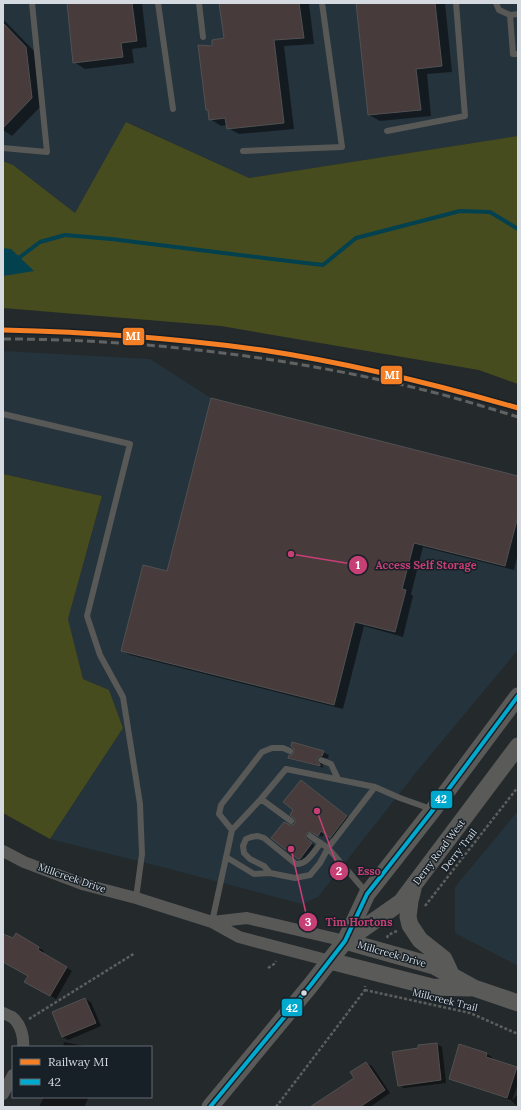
<svg xmlns="http://www.w3.org/2000/svg" width="521" height="1110" viewBox="0 0 521 1110" font-family="Lora,serif">
  <rect width="100%" height="100%" fill="#24292c"/>
  <path fill="#25333c" d="M3,3H518V136L249,178L127,122L75,213L13,165L3,161Z
    M3,351L150,359L211,398L518,476V650L418,770L318,897L302,904L162,867L50,839L123,728L109,690L83,679L68,619L102,496L3,474Z
    M518,811V966L455,933V887Z"/>
  <path fill="#474c1f" d="M126,122L249,178L518,136V384L479,370L221,326L3,308V161L13,165L75,213Z
    M3,474L102,496L68,619L83,679L109,690L123,728L50,839L3,813Z"/>
  <path fill="#03414f" d="M3,248L11,249L34,271L3,276Z"/>
  <path fill="#0007" d="M68,3H142L147,47L132,49L134,63L85,69L74,62Z
    M220,3H309L314,44L284,46L294,129L239,134L228,128L227,125L221,126L210,119L209,111L206,109L213,47L225,38Z
    M357,3H445L452,72L427,74L431,116L380,121L369,115Z
    M3,19L37,54L42,105L12,136L3,130Z
    M518,477V553L514,570L423,547L411,594L413,596L403,637L364,626L343,709L130,655L122,651L168,572Z
    M323,752L329,755L328,758L324,759L322,762L323,767L325,768L294,760L289,757Z
    M305,783L350,818L334,840L325,833L322,837L316,834H312L310,836L309,841L315,846L303,861L298,859L290,826L296,824Z
    M3,935L13,939L16,935L44,951L43,954L72,971L56,999L26,981L29,975L3,961Z
    M85,999L91,1002L101,1026L68,1040L63,1037Z
    M64,1042L89,1047H63Z
    M437,1044L442,1047L446,1083L404,1088L399,1085Z
    M460,1046L487,1054L492,1057L491,1060L518,1069V1084L512,1100L518,1095V1107L511,1100L455,1081L450,1078Z
    M366,1063L372,1066L390,1093L370,1107H313L355,1078Z
    M44,1097H89L84,1107H39Z"/>
  <g fill="none" stroke-linecap="round" stroke-linejoin="round">
    <path stroke="#03414f" stroke-width="4" d="M15,258L20,257L40,242L65,235L111,239L272,259L323,265L356,238L460,211L490,212L518,229"/>
  </g>
  <path fill="#473b3b" stroke="#515152" d="M67,3H132L137,41L121,43L123,57L73,63Z
    M219,3H299L304,38L274,40L284,123L227,129L225,118L209,120L208,110H206L198,45L212,46V40L224,38Z
    M356,3H435L442,66L416,69L421,110L368,115Z
    M3,23L26,47L32,98L3,128Z
    M211,398L518,476V516L505,566L414,543L402,589L406,590L395,632L355,622L334,705L121,651L143,565L167,571Z
    M292,742L324,751L322,756H319L317,759V762L320,764V766L288,758L289,755H292L294,752V749L291,746Z
    M301,780L347,816L330,838L321,831L318,836L311,832L307,833L306,836V838L312,843L300,859H298L271,838L284,822L290,825H293L295,823V819L290,815L293,810L283,802Z
    M16,933L39,947L38,950L67,967L50,996L24,982L28,976L3,962V934L13,938Z
    M85,998L96,1023L62,1037L52,1012Z
    M437,1043L441,1080L398,1086L392,1052L418,1048V1045Z
    M459,1044L487,1053L486,1057L517,1067L507,1098L449,1079Z
    M366,1062L385,1090L360,1107H310L354,1078L350,1072Z"/>
  <g fill="none" stroke-linecap="round" stroke-linejoin="round">
    <path stroke="#5d5f5f" stroke-width="2.5" stroke-dasharray="3 2" stroke-linecap="butt" d="M425,906L518,787
      M387,938L388,935L397,931
      M268,968L274,964L276,961
      M365,990L470,1013L518,1034
      M29,1019L135,953
      M276,1107L365,990V986"/>
    <path stroke="#585857" stroke-width="6" d="M158,3L173,109
      M199,3L203,37
      M496,3L499,10L510,15L513,54H518
      M510,15L518,14
      M387,131L465,116L456,3
      M3,148L47,152L32,3
      M243,151L342,147L322,3
      M3,414L130,444L87,616L100,655L123,697L140,804L142,854L136,898
      M321,760L331,764L338,779
      M261,799L291,821
      M232,830L219,814L221,805L262,752L272,748H283L290,751
      M310,836L328,848L375,787
      M226,857L254,874L270,873L295,878L310,875L320,863L328,848L367,893
      M270,873L264,866L250,859L244,853L243,846L246,839L251,837L258,836L264,838L296,864C307,865 314,851 321,843
      M212,922L232,830L261,799L286,769L375,787L400,798L431,809"/>
    <path stroke="#585857" stroke-width="12" d="M3,851L24,862L82,884L136,898L212,922L239,937L330,961
      M212,922L247,918L345,941
      M3,1013C6,1014 9,1016 12,1017C21,1024 24,1037 23,1047
      M3,1094L13,1075"/>
    <path stroke="#5a5a59" stroke-width="17" d="M413,889L410,901L408,917L410,925L420,940L444,959L451,974
      M347,940L401,902L518,746
      M345,941L434,966L474,988L518,1003
      M330,961L432,987L470,988
      M210,1107L310,986L345,941L367,894L433,810L518,696"/>
    <path stroke="#616363" stroke-width="3" stroke-dasharray="8 4" stroke-linecap="butt" d="M3,339C149,339 298,358 440,394C466,401 492,409 518,417"/>
    <g stroke="#172027" stroke-width="7">
      <path id="bus-1" d="M210,1107L310,986L345,941L367,894L433,810L518,696"/>
    </g>
    <use href="#bus-1" stroke="#00a9ce" stroke-width="4"/>
    <g stroke="#172027" stroke-width="8">
      <path id="rail-1" d="M3,330C90,332 175,338 262,350C349,363 434,384 518,408"/>
    </g>
    <use href="#rail-1" stroke="#f57f25" stroke-width="5"/>
  </g>
  <circle fill="#d4dadf" stroke="#172027" stroke-width="1.5" cx="304" cy="993" r="3.5"/>
  <g text-anchor="middle" dominant-baseline="central" stroke-width="3" stroke-linejoin="round" paint-order="stroke">
    <g font-size="10" fill="#d4dadf" stroke="#172027">
      <text transform="translate(459 850) rotate(-52)">Derry Trail</text>
      <text transform="translate(439 852) rotate(-53)">Derry Road West</text>
      <text transform="translate(72 878) rotate(19)">Millcreek Drive</text>
      <text transform="translate(392 954) rotate(16)">Millcreek Drive</text>
      <text transform="translate(445 1000) rotate(14)">Millcreek Trail</text>
    </g>
  </g>
  <path fill="none" stroke="#c63f75" stroke-width="1.5" d="M291 554L358 565M317 811L339 871M291 849L308 922"/>
  <g fill="#c63f75" stroke="#172027" stroke-width="1.5">
    <circle cx="291" cy="554" r="4"/>
    <circle cx="317" cy="811" r="4"/>
    <circle cx="291" cy="849" r="4"/>
    <circle cx="358" cy="565" r="10"/>
    <circle cx="339" cy="871" r="10"/>
    <circle cx="308" cy="922" r="10"/>
  </g>
  <g font-size="12" text-anchor="middle" font-weight="bold" fill="#fff">
    <text x="358" y="569">1</text>
    <text x="339" y="875">2</text>
    <text x="308" y="926">3</text>
  </g>
  <g font-size="11" text-anchor="middle" font-weight="bold" fill="#c63f75" stroke="#172027" stroke-width="3" stroke-linejoin="round" paint-order="stroke">
    <text x="426" y="569">Access Self Storage</text>
    <text x="369" y="875">Esso</text>
    <text x="359" y="926">Tim Hortons</text>
  </g>
  <g stroke="#172027" stroke-width="1.5">
    <rect x="122" y="327" width="23" height="19" rx="4" fill="#f57f25"/>
    <rect x="380" y="365" width="23" height="20" rx="4" fill="#f57f25"/>
    <rect x="430" y="790" width="23" height="19" rx="4" fill="#00a9ce"/>
    <rect x="281" y="998" width="22" height="19" rx="4" fill="#00a9ce"/>
  </g>
  <g font-size="11" text-anchor="middle" font-weight="bold" fill="#fff">
    <text x="133" y="340">MI</text>
    <text x="392" y="379">MI</text>
    <text x="441" y="803">42</text>
    <text x="292" y="1012">42</text>
  </g>
  <rect width="521" height="1110" fill="none" stroke="#d4dadf" stroke-width="8"/>
  <rect x="12" y="1046" width="140" height="52" fill="#172027" stroke="#636a71"/>
  <rect x="20" y="1059" width="20" height="6" fill="#f57f25" stroke="#636a71"/>
  <text x="48" y="1066" font-size="12" fill="#d4dadf">Railway MI</text>
  <rect x="20" y="1079" width="20" height="6" fill="#00a9ce" stroke="#636a71"/>
  <text x="48" y="1086" font-size="12" fill="#d4dadf">42</text>
</svg>
